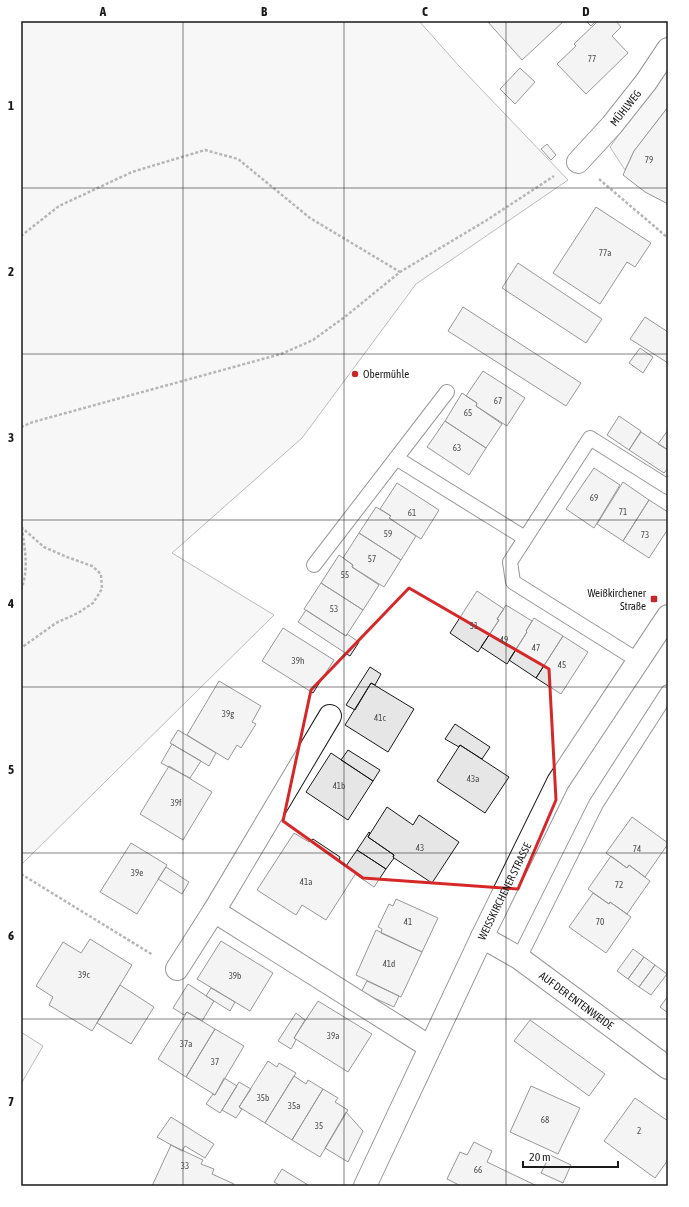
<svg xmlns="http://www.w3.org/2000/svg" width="689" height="1207" viewBox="0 0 689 1207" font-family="'Asap Condensed',sans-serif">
  <rect width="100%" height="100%" fill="#fff"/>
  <path fill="#ededed" stroke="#6a6a6a" d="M21,21H419L459,66L568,180L416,284L302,438L172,553L274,615L21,865Z
    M668,66V107L634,151L625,170L610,147Z
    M21,1032L43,1046L21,1084Z"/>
  <path fill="#e6e6e6" stroke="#1a1a1a" d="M487,21H564L522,60Z
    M586,21H596L591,26Z
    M598,21H616L621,27L612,36L628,53L586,94L557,64L576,46L574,44Z
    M520,68L535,82L515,104L500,89Z
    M668,107V204L645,192L623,175L634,151Z
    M547,144L556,155L551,160L541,149Z
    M596,207L651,243L635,267L627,262L600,304L553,273Z
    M518,263L602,319L586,343L502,288Z
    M463,307L581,383L566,406L448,331Z
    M645,317L668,332V363L630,339Z
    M640,348L653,357L643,373L629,363Z
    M483,371L525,398L507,426L476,406L477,403L466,396Z
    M462,393L477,403L476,406L502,424L486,448L445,421Z
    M619,416L641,431L629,450L607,435Z
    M445,421L486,448L469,475L427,447Z
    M668,430V450L658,444Z
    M641,432L668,450V468L664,473L629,450Z
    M594,468L620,485L594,528L566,509Z
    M623,482L649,500L623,541L597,524Z
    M397,483L439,510L421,539L389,518L391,516L380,509Z
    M649,500L668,512V529L649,558L623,541Z
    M376,507L391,516L389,518L416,536L401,560L359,533Z
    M359,533L401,560L384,587L352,567L353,565L343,558Z
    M339,555L353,565L352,567L379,585L363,610L321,583Z
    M321,583L363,610L346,636L304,609Z
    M477,591L504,609L497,619L499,620L478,652L450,633Z
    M506,605L532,621L526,631L527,632L507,664L481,647L499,620L497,619Z
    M306,610L346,636L347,634L359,642L350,656L298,622Z
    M534,618L563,636L536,678L509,660L527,632L526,631Z
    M283,628L334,660L313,693L262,661Z
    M563,636L588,652L561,694L536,678Z
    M370,667L381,674L375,685L371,683L355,710L346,705Z
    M219,681L261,706L252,722L256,724L241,748L237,745L228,760L187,735Z
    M371,683L414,709L388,752L345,725Z
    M455,724L490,747L482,759L460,745L459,747L445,739Z
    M178,730L216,753L209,766L170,743Z
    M172,744L201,761L190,778L161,763Z
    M460,745L509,777L485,813L437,781Z
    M348,750L380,770L373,781L341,760Z
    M331,753L373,781L348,820L306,792Z
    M169,766L212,792L183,840L140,814Z
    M387,807L413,825L419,815L459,842L432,883L394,858L393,857L394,855L368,837Z
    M632,817L668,843V844L645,877L629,865L627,868L606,853Z
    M369,832L370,833L368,837L394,855L393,857L394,858L386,869L357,850Z
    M294,833L309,842L313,839L340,857L339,862L356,873L326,920L302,905L296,915L257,890Z
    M131,843L167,865L137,914L100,892Z
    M357,850L386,869L374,887L355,874L356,873L346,866Z
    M611,856L627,868L629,865L650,881L627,914L610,902L609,904L588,889Z
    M166,867L189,882L182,894L158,879Z
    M593,893L609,904L610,902L631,917L606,953L569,927Z
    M396,899L438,918L422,952L381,933L382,929L378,927L389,904L393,906Z
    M376,930L422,952L401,997L356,975Z
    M90,939L132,965L92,1031L49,1005L53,997L36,986L63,942L81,953Z
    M221,941L273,973L250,1011L197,979Z
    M633,949L644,957L628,979L617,971Z
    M644,957L655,965L639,987L628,979Z
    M655,965L667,974L651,995L639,987Z
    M367,981L399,996L394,1007L361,992Z
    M188,984L214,1001L202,1021L187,1012L184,1015L173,1008Z
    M120,985L154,1007L131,1044L97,1023Z
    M211,988L235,1002L230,1011L206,996Z
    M668,996V1013L660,1007Z
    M318,1001L372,1034L348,1072L294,1038Z
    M187,1012L215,1029L186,1077L158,1059Z
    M296,1013L305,1020L294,1038L296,1040L291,1049L278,1041Z
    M530,1020L605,1074L589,1096L514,1041Z
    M215,1029L244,1046L215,1095L186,1077Z
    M268,1061L277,1067L279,1063L296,1073L265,1123L239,1107Z
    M294,1076L306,1084L308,1080L323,1089L292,1140L265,1123Z
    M224,1078L237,1086L220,1113L206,1104L213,1094L215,1095Z
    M239,1082L251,1089L239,1107L242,1109L236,1118L222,1110Z
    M531,1086L580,1108L558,1154L510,1132Z
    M323,1089L338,1098L335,1102L348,1110L320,1157L292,1140Z
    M635,1098L668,1121V1160L655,1178L604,1141Z
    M346,1112L363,1131L348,1162L325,1148Z
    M171,1117L214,1144L205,1158L185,1146L182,1151L157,1137Z
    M474,1142L492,1151L487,1162L537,1186H461L447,1179L460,1152L467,1155Z
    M171,1145L203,1160L201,1164L214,1169L212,1174L234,1184L232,1186H152Z
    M550,1155L571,1165L563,1183L541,1173Z
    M282,1169L308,1185V1186H281L274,1182Z"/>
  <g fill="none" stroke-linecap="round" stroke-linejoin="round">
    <g stroke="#1a1a1a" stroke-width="16">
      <path id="service" d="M396,458L525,538
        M314,565L447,392
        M639,661L513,582L510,562L590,438L668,487
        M519,958L596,804L668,692"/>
    </g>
    <g stroke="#1a1a1a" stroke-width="24">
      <g id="minor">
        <path id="s1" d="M578,162L612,125L646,82L668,49"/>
        <path d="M214,911L430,1047"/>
        <path id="s2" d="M482,937L519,958L668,1068"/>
        <path d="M177,969L214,911L330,716"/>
      </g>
    </g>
    <g stroke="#1a1a1a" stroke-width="24">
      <g id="tertiary">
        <path id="s3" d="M365,1186L482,937L558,782L668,616"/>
      </g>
    </g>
    <path stroke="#5f5f5f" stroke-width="2.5" stroke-dasharray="3 2" stroke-linecap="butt" d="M599,179L668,238
      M21,236L59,206L132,172L205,150L238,159L310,218L400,272
      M21,427L33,422L281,354L313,340L346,316L400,272L487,220L554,176
      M21,527L44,547L67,557L92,566L101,574L102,589L93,603L78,613L56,623L21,648
      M21,590C29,570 25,550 22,529
      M21,874L153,955"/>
    <use href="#service" stroke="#fff" stroke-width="14"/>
    <use href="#minor" stroke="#fff" stroke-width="22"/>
    <use href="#tertiary" stroke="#fff" stroke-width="22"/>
  </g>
  <path d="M0 0H689V1207H0ZM409,588L549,669L556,800L518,889L363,878L283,821L311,690Z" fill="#fff" fill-opacity=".55" fill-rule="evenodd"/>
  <path fill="none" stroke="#d62828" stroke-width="3" stroke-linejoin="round" d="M409,588L549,669L556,800L518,889L363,878L283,821L311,690Z"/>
  <path fill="none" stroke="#1a1a1a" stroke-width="1" stroke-opacity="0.55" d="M183,21V1186M344,21V1186M506,21V1186M21,188H668M21,354H668M21,520H668M21,687H668M21,853H668M21,1019H668"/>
  <g fill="#c62828" stroke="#fff" stroke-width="1.5">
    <circle cx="355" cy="374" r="4"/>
    <rect x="650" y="595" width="8" height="8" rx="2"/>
  </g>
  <g text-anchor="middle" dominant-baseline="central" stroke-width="3" stroke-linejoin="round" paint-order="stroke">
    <g font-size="9" fill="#4d4d4d">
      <text x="592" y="59">77</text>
      <text x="649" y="160">79</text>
      <text x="605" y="253">77a</text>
      <text x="498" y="401">67</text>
      <text x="468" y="413">65</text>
      <text x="457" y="448">63</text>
      <text x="594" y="498">69</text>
      <text x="623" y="512">71</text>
      <text x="412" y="513">61</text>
      <text x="388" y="534">59</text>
      <text x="645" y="535">73</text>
      <text x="372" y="559">57</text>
      <text x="345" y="575">55</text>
      <text x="334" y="609">53</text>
      <text x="474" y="626">51</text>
      <text x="504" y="640">49</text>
      <text x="536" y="648">47</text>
      <text x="298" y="661">39h</text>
      <text x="562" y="665">45</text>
      <text x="228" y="714">39g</text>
      <text x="380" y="718">41c</text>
      <text x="473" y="779">43a</text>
      <text x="339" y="786">41b</text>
      <text x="176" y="803">39f</text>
      <text x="420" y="848">43</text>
      <text x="637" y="849">74</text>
      <text x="137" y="873">39e</text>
      <text x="306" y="882">41a</text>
      <text x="619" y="885">72</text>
      <text x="408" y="922">41</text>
      <text x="600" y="922">70</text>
      <text x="389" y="964">41d</text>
      <text x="84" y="975">39c</text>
      <text x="235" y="976">39b</text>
      <text x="333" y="1036">39a</text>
      <text x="186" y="1044">37a</text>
      <text x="215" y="1062">37</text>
      <text x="263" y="1098">35b</text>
      <text x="294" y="1106">35a</text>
      <text x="545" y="1120">68</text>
      <text x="319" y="1126">35</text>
      <text x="639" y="1131">2</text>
      <text x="185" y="1166">33</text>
      <text x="478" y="1170">66</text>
    </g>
    <g font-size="11" fill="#1a1a1a" stroke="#fff">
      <text stroke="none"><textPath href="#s1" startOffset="72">MÜHLWEG</textPath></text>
      <text stroke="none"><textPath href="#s3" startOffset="326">WEISSKIRCHENER STRASSE</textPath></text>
      <text stroke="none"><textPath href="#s2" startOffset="114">AUF DER ENTENWEIDE</textPath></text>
    </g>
    <g font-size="11" fill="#1a1a1a" stroke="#fff" text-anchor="start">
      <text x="363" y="374">Obermühle</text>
      <text x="646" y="593" text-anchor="end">Weißkirchener<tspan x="646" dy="13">Straße</tspan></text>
    </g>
  </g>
  <rect width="689" height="1207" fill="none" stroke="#ffffff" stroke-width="44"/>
  <path d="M523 1161v6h95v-6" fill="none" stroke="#1a1a1a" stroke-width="2"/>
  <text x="529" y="1161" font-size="12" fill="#1a1a1a" stroke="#ffffff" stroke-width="3" paint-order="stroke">20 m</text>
  <rect x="22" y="22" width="645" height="1163" fill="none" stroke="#1a1a1a" stroke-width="1.5"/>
  <g font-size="13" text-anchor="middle" font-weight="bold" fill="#1a1a1a">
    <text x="103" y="16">A</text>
    <text x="264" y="16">B</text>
    <text x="425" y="16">C</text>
    <text x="586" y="16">D</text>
    <text x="11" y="110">1</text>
    <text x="11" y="276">2</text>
    <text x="11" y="442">3</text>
    <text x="11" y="608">4</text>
    <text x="11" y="774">5</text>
    <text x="11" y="940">6</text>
    <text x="11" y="1106">7</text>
  </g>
</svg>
